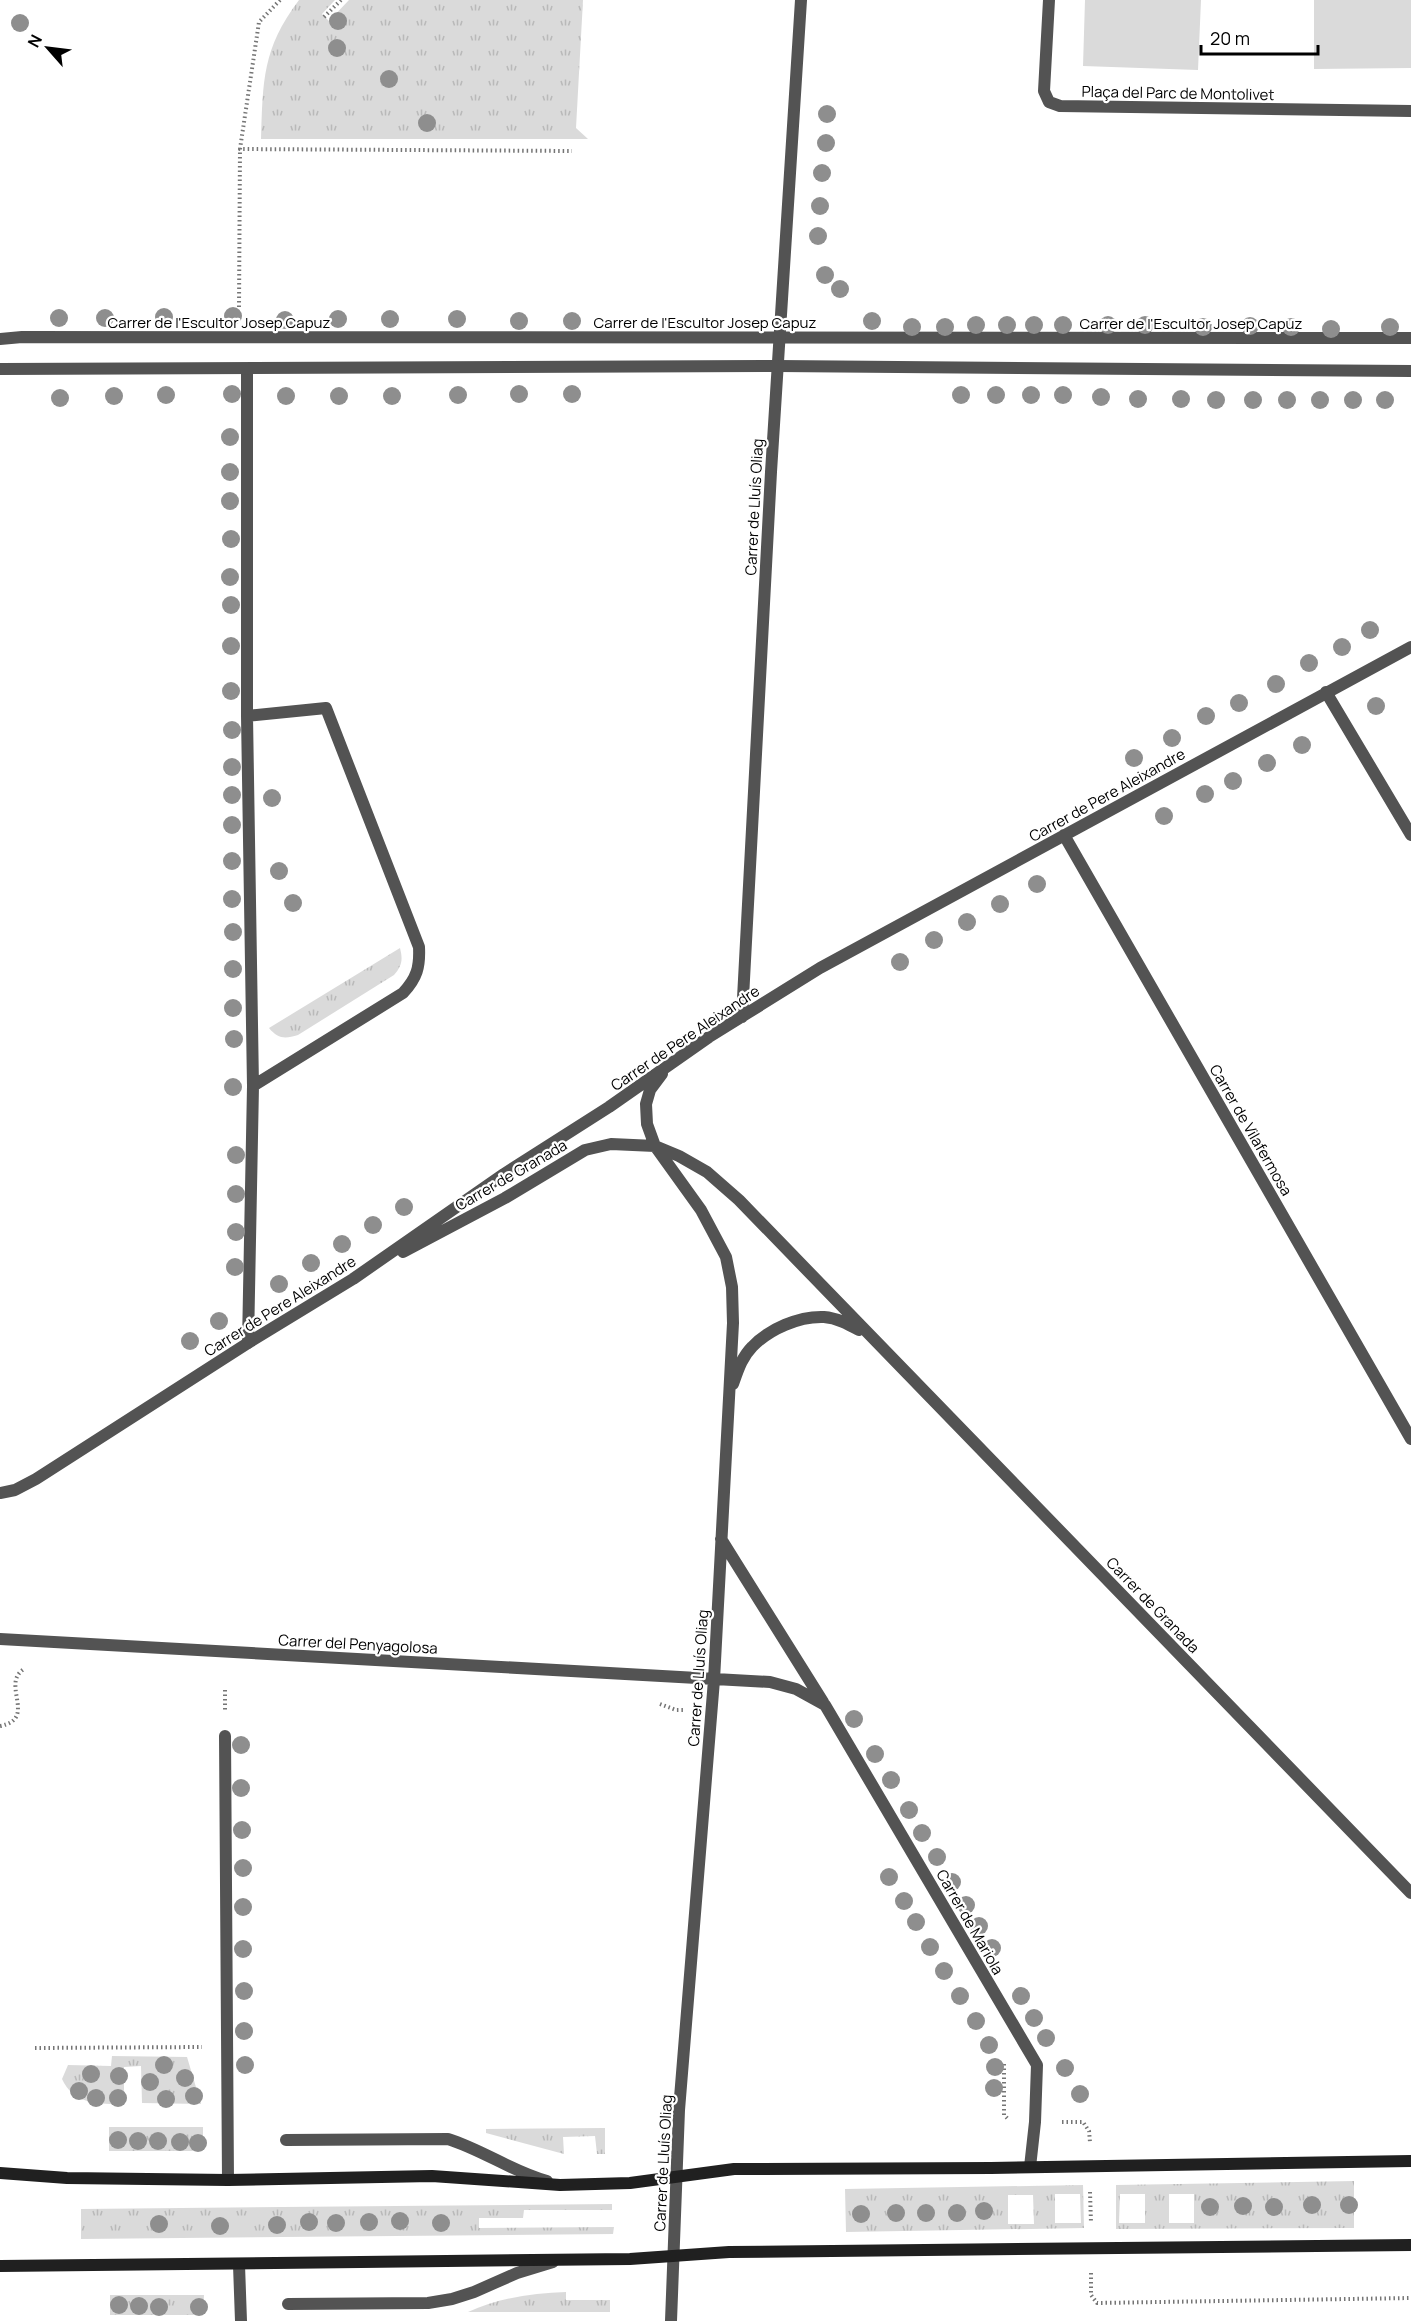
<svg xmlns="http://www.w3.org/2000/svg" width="1411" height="2321" viewBox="0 0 1411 2321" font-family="Manrope,sans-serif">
  <defs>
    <pattern id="grass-tufts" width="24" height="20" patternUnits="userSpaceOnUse" patternTransform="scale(1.5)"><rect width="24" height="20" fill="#dadada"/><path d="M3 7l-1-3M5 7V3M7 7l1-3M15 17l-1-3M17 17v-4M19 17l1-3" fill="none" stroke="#b9b9b9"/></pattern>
  </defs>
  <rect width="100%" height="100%" fill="#fff"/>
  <path fill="url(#grass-tufts)" fill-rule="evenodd" d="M299,0H335L322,14L329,21L349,0H583L576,128L588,139H261C263,81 262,49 299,0Z
    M400,948C403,960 402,966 394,975L298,1035C285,1039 278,1039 269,1028Z
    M112,2056L187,2057L201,2104L142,2103L141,2066L124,2067V2104C99,2104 74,2105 62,2079L68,2065L111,2066Z
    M109,2127H203V2151H109Z
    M605,2128V2154H597L595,2136L563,2137L564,2154L486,2133V2129Z
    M1354,2181V2228L1116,2229V2185ZM1120,2194H1145V2223H1119ZM1169,2194H1194V2223H1169Z
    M1083,2185L1084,2228L846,2232L845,2189ZM1055,2194H1080L1081,2223H1055ZM1008,2195H1033L1034,2224H1008Z
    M612,2204V2210H524L523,2218H479V2228L614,2227L613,2234L81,2239V2209Z
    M566,2292V2300H610V2312H468C498,2298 533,2293 566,2292Z
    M110,2295H204L203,2315H110Z"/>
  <path fill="#dadada" d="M1085,0H1201L1198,70L1083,66Z
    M1314,0H1411V68L1314,69Z"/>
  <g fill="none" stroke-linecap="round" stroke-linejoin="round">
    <path stroke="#757575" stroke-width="4" stroke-dasharray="1.5 3" stroke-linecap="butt" d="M280,0L259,22L240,149L572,151
      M324,17L341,0
      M239,307L240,149
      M225,1690V1712
      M660,1704L676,1710H685
      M0,1726C38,1719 0,1684 24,1669
      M35,2048L202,2047
      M1004,2064V2115L1009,2120
      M1062,2122H1083L1089,2131L1090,2142
      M1090,2192L1091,2223
      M1091,2273V2295L1097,2303L1411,2298"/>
    <path stroke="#535353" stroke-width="12" d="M1049,0L1044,91L1049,102L1060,106L1411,111
      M0,339L22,337L1411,338
      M286,2140L448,2139C483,2150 513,2172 547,2181
      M288,2304L428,2303L452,2299L474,2292L517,2273L553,2262"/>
    <path stroke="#535353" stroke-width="12" d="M247,369V716L253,1086L248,1343
      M247,716L326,708L419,947C420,967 417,978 403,993L253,1086
      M225,1736L228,2180
      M239,2265L241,2321"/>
    <path stroke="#535353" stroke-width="12" d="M1326,692L1411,835
      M1064,835L1411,1439
      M742,1017L771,472L801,0
      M662,1074L650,1090L646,1104L647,1124L655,1146L701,1210L726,1257L732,1287L733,1323L714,1680L679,2110L671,2321
      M403,1252L505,1198L585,1150L611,1144L655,1146L679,1156L707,1172L739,1200L1411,1893
      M733,1384C738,1370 742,1357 752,1347C769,1329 799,1316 824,1317C837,1318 848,1324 859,1330
      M0,1493L15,1490L36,1479L248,1343L353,1279L504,1174L609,1107L709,1037L820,968L1411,647
      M721,1539L823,1702
      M0,1639L770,1682L796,1689L825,1705L1037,2065L1035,2122L1030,2167"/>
    <path stroke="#535353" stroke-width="12" d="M0,369L778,366L1411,371"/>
    <path stroke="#202020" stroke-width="12" d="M0,2173L67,2178L228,2180L432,2176L560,2185L630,2183L734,2169L991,2168L1411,2161
      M0,2266L630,2259L729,2252L1411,2245"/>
  </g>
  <g fill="#8e8e8e">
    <circle cx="338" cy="21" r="9"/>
    <circle cx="20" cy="23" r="9"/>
    <circle cx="337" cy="48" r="9"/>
    <circle cx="389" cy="79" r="9"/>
    <circle cx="827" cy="114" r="9"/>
    <circle cx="427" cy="123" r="9"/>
    <circle cx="826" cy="143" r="9"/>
    <circle cx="822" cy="173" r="9"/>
    <circle cx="820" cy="206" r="9"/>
    <circle cx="818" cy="236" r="9"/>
    <circle cx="825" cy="275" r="9"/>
    <circle cx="840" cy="289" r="9"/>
    <circle cx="233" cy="316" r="9"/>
    <circle cx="164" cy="317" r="9"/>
    <circle cx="59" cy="318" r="9"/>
    <circle cx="105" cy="318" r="9"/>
    <circle cx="338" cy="319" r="9"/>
    <circle cx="390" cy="319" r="9"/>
    <circle cx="457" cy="319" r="9"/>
    <circle cx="285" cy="320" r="9"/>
    <circle cx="519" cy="321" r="9"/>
    <circle cx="572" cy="321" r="9"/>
    <circle cx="872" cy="321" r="9"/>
    <circle cx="976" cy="325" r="9"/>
    <circle cx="1007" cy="325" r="9"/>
    <circle cx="1034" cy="325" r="9"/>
    <circle cx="1063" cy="325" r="9"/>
    <circle cx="1108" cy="325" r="9"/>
    <circle cx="1145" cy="325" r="9"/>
    <circle cx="1250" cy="326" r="9"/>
    <circle cx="912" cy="327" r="9"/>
    <circle cx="945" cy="327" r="9"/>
    <circle cx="1203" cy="327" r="9"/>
    <circle cx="1291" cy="327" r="9"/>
    <circle cx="1390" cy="327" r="9"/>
    <circle cx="1331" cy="329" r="9"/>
    <circle cx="232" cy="394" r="9"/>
    <circle cx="519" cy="394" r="9"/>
    <circle cx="572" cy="394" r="9"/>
    <circle cx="166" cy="395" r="9"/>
    <circle cx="458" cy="395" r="9"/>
    <circle cx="961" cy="395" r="9"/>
    <circle cx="996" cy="395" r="9"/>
    <circle cx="1031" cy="395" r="9"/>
    <circle cx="1063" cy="395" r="9"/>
    <circle cx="114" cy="396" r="9"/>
    <circle cx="286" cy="396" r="9"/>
    <circle cx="339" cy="396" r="9"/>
    <circle cx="392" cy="396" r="9"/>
    <circle cx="1101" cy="397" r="9"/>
    <circle cx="60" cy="398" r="9"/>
    <circle cx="1138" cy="399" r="9"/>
    <circle cx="1181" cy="399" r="9"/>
    <circle cx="1216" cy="400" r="9"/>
    <circle cx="1253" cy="400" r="9"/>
    <circle cx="1287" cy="400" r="9"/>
    <circle cx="1320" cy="400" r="9"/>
    <circle cx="1353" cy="400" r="9"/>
    <circle cx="1385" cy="400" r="9"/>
    <circle cx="230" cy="437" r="9"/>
    <circle cx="230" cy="472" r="9"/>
    <circle cx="230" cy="501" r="9"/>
    <circle cx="231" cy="539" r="9"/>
    <circle cx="230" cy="577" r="9"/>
    <circle cx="231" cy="605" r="9"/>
    <circle cx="1370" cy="630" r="9"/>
    <circle cx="231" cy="646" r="9"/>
    <circle cx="1342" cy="647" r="9"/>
    <circle cx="1309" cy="663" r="9"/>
    <circle cx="1276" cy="684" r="9"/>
    <circle cx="231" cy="691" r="9"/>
    <circle cx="1239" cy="703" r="9"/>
    <circle cx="1376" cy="706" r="9"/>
    <circle cx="1206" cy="716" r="9"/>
    <circle cx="232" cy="730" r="9"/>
    <circle cx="1172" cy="738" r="9"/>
    <circle cx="1302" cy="745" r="9"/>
    <circle cx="1134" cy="758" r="9"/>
    <circle cx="1267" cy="763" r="9"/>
    <circle cx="232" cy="767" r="9"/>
    <circle cx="1233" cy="781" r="9"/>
    <circle cx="1205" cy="794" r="9"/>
    <circle cx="232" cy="795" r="9"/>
    <circle cx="272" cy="798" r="9"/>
    <circle cx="1164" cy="816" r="9"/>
    <circle cx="232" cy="825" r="9"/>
    <circle cx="232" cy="861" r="9"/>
    <circle cx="279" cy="871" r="9"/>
    <circle cx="1037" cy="884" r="9"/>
    <circle cx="232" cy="899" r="9"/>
    <circle cx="293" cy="903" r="9"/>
    <circle cx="1000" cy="904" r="9"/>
    <circle cx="967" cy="922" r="9"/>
    <circle cx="233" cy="932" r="9"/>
    <circle cx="934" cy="940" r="9"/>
    <circle cx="900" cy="962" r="9"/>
    <circle cx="233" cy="969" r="9"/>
    <circle cx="233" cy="1008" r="9"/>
    <circle cx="234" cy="1039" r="9"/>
    <circle cx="233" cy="1087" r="9"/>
    <circle cx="236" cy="1155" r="9"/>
    <circle cx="236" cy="1194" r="9"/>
    <circle cx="404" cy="1207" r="9"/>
    <circle cx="373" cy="1225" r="9"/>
    <circle cx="236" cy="1232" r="9"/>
    <circle cx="342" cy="1244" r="9"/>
    <circle cx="311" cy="1263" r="9"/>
    <circle cx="235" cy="1267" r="9"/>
    <circle cx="279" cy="1284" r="9"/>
    <circle cx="219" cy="1321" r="9"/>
    <circle cx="190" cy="1341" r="9"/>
    <circle cx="854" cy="1719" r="9"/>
    <circle cx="241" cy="1745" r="9"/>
    <circle cx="875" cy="1754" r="9"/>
    <circle cx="891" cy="1780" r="9"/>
    <circle cx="241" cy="1788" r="9"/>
    <circle cx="909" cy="1810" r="9"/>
    <circle cx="242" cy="1830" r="9"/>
    <circle cx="922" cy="1833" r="9"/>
    <circle cx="937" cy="1857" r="9"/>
    <circle cx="243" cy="1868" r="9"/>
    <circle cx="889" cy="1877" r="9"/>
    <circle cx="952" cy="1882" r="9"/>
    <circle cx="904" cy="1901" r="9"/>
    <circle cx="966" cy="1905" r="9"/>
    <circle cx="243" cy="1907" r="9"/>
    <circle cx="916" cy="1922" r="9"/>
    <circle cx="979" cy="1926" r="9"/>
    <circle cx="930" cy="1947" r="9"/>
    <circle cx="992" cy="1948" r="9"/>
    <circle cx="243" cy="1949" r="9"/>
    <circle cx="944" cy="1971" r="9"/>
    <circle cx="244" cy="1991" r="9"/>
    <circle cx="960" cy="1996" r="9"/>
    <circle cx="1021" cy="1996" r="9"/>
    <circle cx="1034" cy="2018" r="9"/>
    <circle cx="976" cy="2021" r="9"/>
    <circle cx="244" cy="2031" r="9"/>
    <circle cx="1046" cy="2038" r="9"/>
    <circle cx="989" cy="2045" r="9"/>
    <circle cx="164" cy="2065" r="9"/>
    <circle cx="245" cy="2065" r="9"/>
    <circle cx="995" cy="2067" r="9"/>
    <circle cx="1065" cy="2068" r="9"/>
    <circle cx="91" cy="2074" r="9"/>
    <circle cx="119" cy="2076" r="9"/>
    <circle cx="185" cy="2078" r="9"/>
    <circle cx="150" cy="2082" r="9"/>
    <circle cx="994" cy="2088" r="9"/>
    <circle cx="79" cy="2091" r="9"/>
    <circle cx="1080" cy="2094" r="9"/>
    <circle cx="194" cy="2096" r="9"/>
    <circle cx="96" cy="2098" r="9"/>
    <circle cx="118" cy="2098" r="9"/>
    <circle cx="166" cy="2099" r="9"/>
    <circle cx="118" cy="2140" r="9"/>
    <circle cx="138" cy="2141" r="9"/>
    <circle cx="158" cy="2141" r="9"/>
    <circle cx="180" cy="2142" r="9"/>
    <circle cx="198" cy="2143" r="9"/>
    <circle cx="1312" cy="2205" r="9"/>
    <circle cx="1349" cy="2205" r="9"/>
    <circle cx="1243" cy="2206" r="9"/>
    <circle cx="1210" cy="2207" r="9"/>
    <circle cx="1274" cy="2207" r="9"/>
    <circle cx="984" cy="2211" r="9"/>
    <circle cx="896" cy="2213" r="9"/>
    <circle cx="926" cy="2213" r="9"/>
    <circle cx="957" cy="2213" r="9"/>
    <circle cx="861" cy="2214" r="9"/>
    <circle cx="400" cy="2221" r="9"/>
    <circle cx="309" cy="2222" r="9"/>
    <circle cx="369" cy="2222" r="9"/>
    <circle cx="336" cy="2223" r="9"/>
    <circle cx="441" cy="2223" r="9"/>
    <circle cx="159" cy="2224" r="9"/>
    <circle cx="277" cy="2225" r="9"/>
    <circle cx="220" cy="2226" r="9"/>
    <circle cx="119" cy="2305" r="9"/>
    <circle cx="139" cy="2306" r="9"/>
    <circle cx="159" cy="2307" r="9"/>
    <circle cx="199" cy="2307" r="9"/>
  </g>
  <g text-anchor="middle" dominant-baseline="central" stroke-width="4.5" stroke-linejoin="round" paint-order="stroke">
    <g font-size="15" fill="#000" stroke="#fff">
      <text transform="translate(1178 93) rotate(1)">Plaça del Parc de Montolivet</text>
      <text x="219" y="322">Carrer de l'Escultor Josep Capuz</text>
      <text x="705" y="322">Carrer de l'Escultor Josep Capuz</text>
      <text x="1191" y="323">Carrer de l'Escultor Josep Capuz</text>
      <text transform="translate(754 507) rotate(-87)">Carrer de Lluís Oliag</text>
      <text transform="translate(1107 795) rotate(-29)">Carrer de Pere Aleixandre</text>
      <text transform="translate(685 1038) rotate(-34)">Carrer de Pere Aleixandre</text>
      <text transform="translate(1251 1130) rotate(60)">Carrer de Vilafermosa</text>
      <text transform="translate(511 1175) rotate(-30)">Carrer de Granada</text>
      <text transform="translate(280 1306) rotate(-32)">Carrer de Pere Aleixandre</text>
      <text transform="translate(1153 1605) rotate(46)">Carrer de Granada</text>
      <text transform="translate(358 1644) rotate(3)">Carrer del Penyagolosa</text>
      <text transform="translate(698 1678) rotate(-86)">Carrer de Lluís Oliag</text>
      <text transform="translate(970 1922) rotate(60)">Carrer de Mariola</text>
      <text transform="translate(663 2163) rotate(-87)">Carrer de Lluís Oliag</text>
    </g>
  </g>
  <g transform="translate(48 48) rotate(298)" stroke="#ffffff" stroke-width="4.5" paint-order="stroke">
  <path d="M0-4.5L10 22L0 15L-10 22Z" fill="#000000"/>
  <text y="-9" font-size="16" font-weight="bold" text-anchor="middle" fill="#000000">N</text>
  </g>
  <path d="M1201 45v9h117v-9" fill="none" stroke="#000000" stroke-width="3"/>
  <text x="1210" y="45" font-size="18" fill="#000000" stroke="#ffffff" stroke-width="4.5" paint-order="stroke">20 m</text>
</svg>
